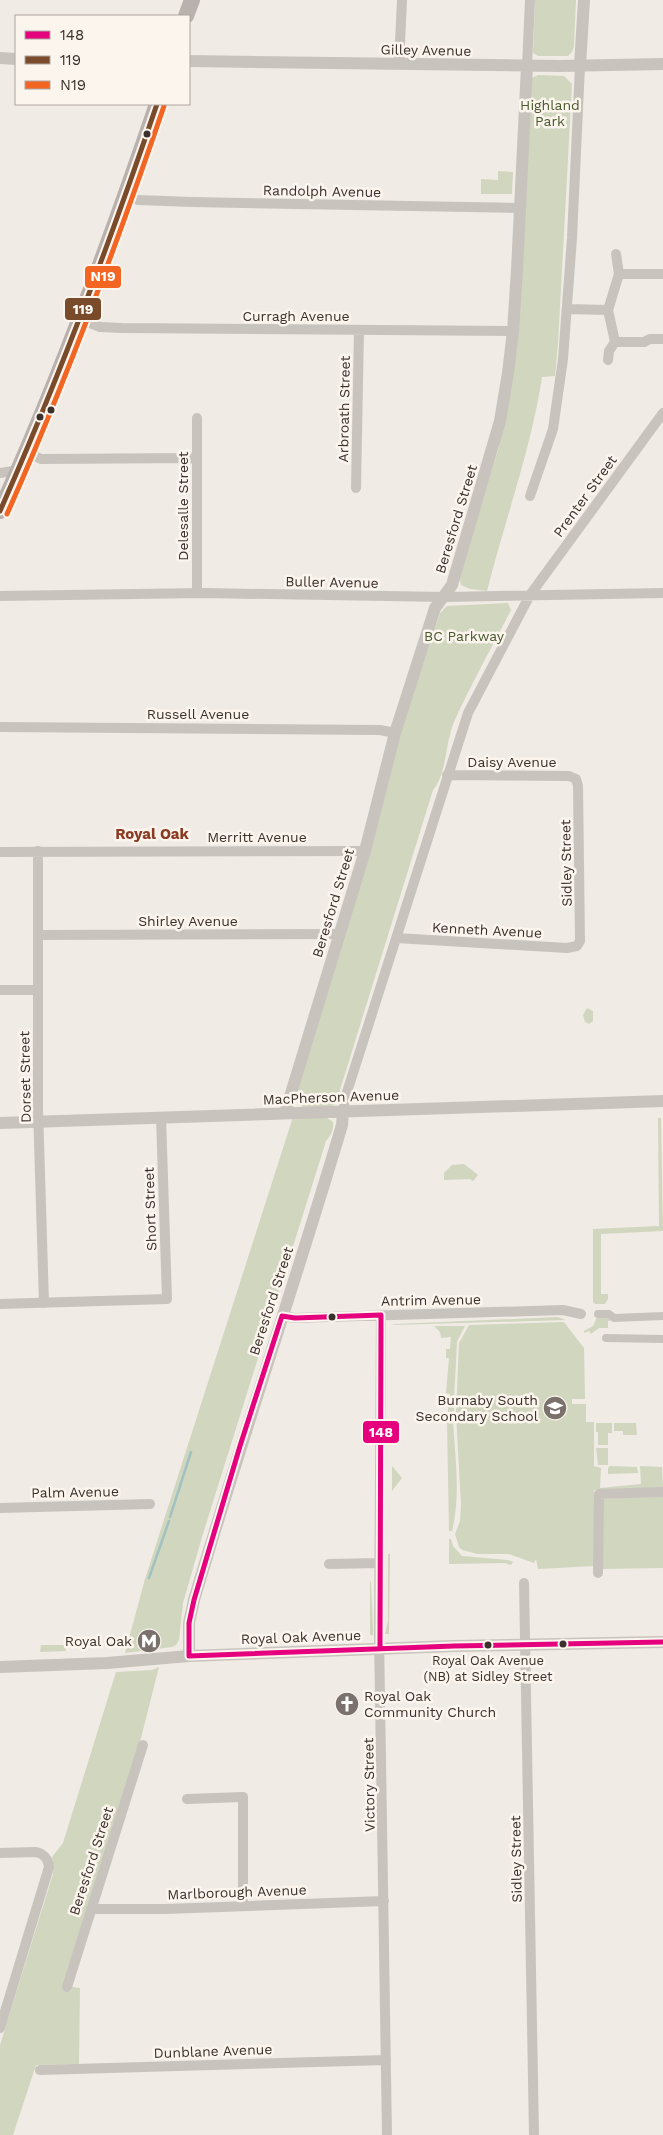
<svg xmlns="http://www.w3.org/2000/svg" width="663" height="2135" viewBox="0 0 663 2135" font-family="'Work Sans',sans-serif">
  <rect width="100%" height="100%" fill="#f0ebe5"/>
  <path fill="#d1d6bf" d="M535,0H576L574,46L572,52L568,56H538L533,53Z
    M538,75L564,76L572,84L558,344L555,376L542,377C531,450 505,519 487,591L470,589L461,585L459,577L499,447L532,78Z
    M498,171L513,172L512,194H481V179L498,180Z
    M508,603L511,610C492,647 471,684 454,722C445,743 447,774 433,790L340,1090L339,1100L332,1107L305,1108L299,1105L296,1094L398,740L440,613L447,606Z
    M587,1008L593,1011V1021L589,1024L585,1022L583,1015Z
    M293,1117H326L333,1122C334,1130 331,1135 326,1141L202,1537L183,1603L179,1640L176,1645L172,1647L125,1653L145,1579Z
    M658,1118H661L663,1231L601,1234V1294H608V1299L605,1304H595L593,1302V1229L659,1226Z
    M464,1164L478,1175L473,1181L470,1179L444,1180V1173L452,1165Z
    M598,1315H608L613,1320L608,1321V1328H599L591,1334L589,1331L584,1333V1331L593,1326Z
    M558,1317L565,1320L392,1325L396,1324Z
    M564,1322L584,1348L585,1399H572V1404H586V1422H594V1466L601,1468L600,1488L641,1484L640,1466L662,1467V1464L663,1488L594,1490L595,1566L538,1569L536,1559L534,1563L509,1554H478L462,1550L459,1547L455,1534L460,1521L461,1505L456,1413L459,1343L469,1325Z
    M434,1326H465L457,1342L454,1399L450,1400V1394L446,1393L449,1358H446V1349H450L451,1337L441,1338L440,1332Z
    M448,1403H454V1419H448Z
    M447,1421H453C455,1458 461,1495 452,1531H449Z
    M596,1423H612V1433H608V1445H598V1432H596Z
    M614,1423H636L637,1435H623V1431H614Z
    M596,1448H608V1465H598Z
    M392,1466L402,1478L392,1491Z
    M610,1466L637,1467L638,1473L608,1474V1468Z
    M663,1496V1568L602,1569L601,1499Z
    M449,1539H451L453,1546L462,1556L508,1560L513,1562L511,1565L505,1563L449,1564Z
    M388,1554H390L389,1634H385L388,1621Z
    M370,1581L371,1582C371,1590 374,1632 373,1635H370Z
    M41,1645H65L66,1651L40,1652Z
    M159,1667L141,1738L85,1918L67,1992L71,1991L72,1987L80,1988L79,2064L36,2065L13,2135H0V2045L53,1874L52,1857L63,1843L116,1672L152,1670Z"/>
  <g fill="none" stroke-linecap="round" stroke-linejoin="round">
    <path stroke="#a1c2c1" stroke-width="2.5" d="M170,1517L191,1452
      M149,1578L169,1521"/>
    <path stroke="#c9c3be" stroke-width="8" d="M598,1314H609L614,1318L663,1316
      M606,1338L663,1339"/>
    <path stroke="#c9c3be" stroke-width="10" d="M399,64L402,0
      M527,66L530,0
      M125,195L138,200L192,202L520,208
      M616,254L619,274
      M568,309L608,310L619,274H663
      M608,310L615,342H644L650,339H663
      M80,319L100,327L122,328L513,331
      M608,360L609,351L615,342
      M197,418V593
      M26,452L41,459L196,458
      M0,473L18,470
      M356,488L359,330
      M530,496L553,429L563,359L572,238L580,66
      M0,596L203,593L445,597L663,593
      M0,727L380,730L395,733
      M38,851V1109L44,1303
      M0,852L365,851
      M38,935L338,934
      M396,938L567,948L577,946L580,941L578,786L576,779L569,776L447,775
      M0,990H37
      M343,1111L346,1095L468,713L530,595L663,413
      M0,1304L167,1299L161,1117
      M381,1315L379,1636L387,2135
      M282,1316L295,1318L563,1310L581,1314
      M0,1508L150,1504
      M329,1564L379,1563
      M598,1573L599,1494L663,1492
      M524,1583L534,2135
      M187,1799L243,1797V1906
      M0,1853L36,1852C44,1854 48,1858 49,1867L0,2028
      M91,1909H165L384,1901
      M67,1987L143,1745
      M40,2070L386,2060"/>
    <path stroke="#c9c3be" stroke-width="12" d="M0,58L16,59
      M189,61L559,66L663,64
      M580,66L584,0
      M285,1113L365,851L395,733L435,608L452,585L500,421L508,373L513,331L517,270L527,66
      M0,1123L663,1101
      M189,1656V1623L194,1600C241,1441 295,1284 342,1125L343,1111
      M0,1667L107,1663L189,1656L454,1646L663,1642"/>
    <path stroke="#b8b1ad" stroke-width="16" d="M186,16L192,0
      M0,511C60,379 110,242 157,104"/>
    <g stroke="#fbf5ee" stroke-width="9">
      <path id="bus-1" d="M282,1316L295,1318L381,1315L380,1649
        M189,1656L454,1646L663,1642
        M189,1656V1623L194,1600L240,1446L282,1316"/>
    </g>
    <g stroke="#fbf5ee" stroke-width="9">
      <path id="bus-2" d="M0,511C59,378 110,242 157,104"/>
    </g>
    <g stroke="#fbf5ee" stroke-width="9">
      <path id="bus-3" d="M7,514C66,381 117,244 164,106"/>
    </g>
    <use href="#bus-1" stroke="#e5007d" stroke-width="5"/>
    <use href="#bus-2" stroke="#7a4b2a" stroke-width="5"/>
    <use href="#bus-3" stroke="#f26522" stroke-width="5"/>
  </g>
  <defs>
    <g id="school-disc" transform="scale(1.25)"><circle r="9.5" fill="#7a716c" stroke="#fbf5ee"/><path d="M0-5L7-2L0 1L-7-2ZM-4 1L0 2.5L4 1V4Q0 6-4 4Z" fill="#fff"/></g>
    <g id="metro-disc" transform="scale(1.25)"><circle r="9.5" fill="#7a716c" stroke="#fbf5ee"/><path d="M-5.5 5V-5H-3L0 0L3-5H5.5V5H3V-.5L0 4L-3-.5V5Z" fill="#fff"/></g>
    <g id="church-disc" transform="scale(1.25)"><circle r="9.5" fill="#7a716c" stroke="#fbf5ee"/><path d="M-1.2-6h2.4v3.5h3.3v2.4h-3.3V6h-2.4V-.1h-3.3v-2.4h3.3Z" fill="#fff"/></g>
  </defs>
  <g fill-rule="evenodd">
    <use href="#school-disc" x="555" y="1408"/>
    <use href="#metro-disc" x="149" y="1641"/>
    <use href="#church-disc" x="347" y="1704"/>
  </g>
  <g fill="#3b302b" stroke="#fbf5ee" stroke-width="2">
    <circle cx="147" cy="134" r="4.5"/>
    <circle cx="51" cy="410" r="4.5"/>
    <circle cx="40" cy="417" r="4.5"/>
    <circle cx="332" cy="1317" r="4.5"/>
    <circle cx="563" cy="1644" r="4.5"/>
    <circle cx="488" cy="1645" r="4.5"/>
  </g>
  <g text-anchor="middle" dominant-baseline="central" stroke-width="5" stroke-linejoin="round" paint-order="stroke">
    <g font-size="13" fill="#3b302b" stroke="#fbf5ee">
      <text x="488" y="1660">Royal Oak Avenue<tspan x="488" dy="16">(NB) at Sidley Street</tspan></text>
    </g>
    <g font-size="14" fill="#3b302b" stroke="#fbf5ee">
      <text transform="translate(426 50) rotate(1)">Gilley Avenue</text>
      <text transform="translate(322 191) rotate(1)">Randolph Avenue</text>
      <text x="296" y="316">Curragh Avenue</text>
      <text transform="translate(344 409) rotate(-89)">Arbroath Street</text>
      <text transform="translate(585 496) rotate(-54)">Prenter Street</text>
      <text transform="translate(183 506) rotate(-90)">Delesalle Street</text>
      <text transform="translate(456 519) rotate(-73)">Beresford Street</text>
      <text transform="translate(332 582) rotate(1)">Buller Avenue</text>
      <text x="198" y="714">Russell Avenue</text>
      <text x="512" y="762">Daisy Avenue</text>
      <text x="257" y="837">Merritt Avenue</text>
      <text transform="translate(566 863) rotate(-91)">Sidley Street</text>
      <text transform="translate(333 903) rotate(-73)">Beresford Street</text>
      <text x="188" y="921">Shirley Avenue</text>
      <text transform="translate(487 930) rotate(3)">Kenneth Avenue</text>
      <text transform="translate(25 1077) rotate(-91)">Dorset Street</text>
      <text transform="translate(331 1097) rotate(-2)">MacPherson Avenue</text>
      <text transform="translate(150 1209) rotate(-92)">Short Street</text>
      <text transform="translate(431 1300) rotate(-1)">Antrim Avenue</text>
      <text transform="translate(271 1301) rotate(-72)">Beresford Street</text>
      <text transform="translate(75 1492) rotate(-1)">Palm Avenue</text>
      <text transform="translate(301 1637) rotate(-2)">Royal Oak Avenue</text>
      <text transform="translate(369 1785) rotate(-91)">Victory Street</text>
      <text transform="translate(516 1859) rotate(-91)">Sidley Street</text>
      <text transform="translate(91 1861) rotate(-72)">Beresford Street</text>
      <text transform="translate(237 1892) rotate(-2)">Marlborough Avenue</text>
      <text transform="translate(213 2051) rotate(-2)">Dunblane Avenue</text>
    </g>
    <g font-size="14" fill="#4a5a2e" stroke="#fbf5ee">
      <text x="550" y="105">Highland<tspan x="550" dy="16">Park</tspan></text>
      <text x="464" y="636">BC Parkway</text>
    </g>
    <g font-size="14" fill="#3b302b" stroke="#fbf5ee" text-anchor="end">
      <text x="538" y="1400">Burnaby South<tspan x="538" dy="16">Secondary School</tspan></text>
      <text x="132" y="1641">Royal Oak</text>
      <text x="364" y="1696" text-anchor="start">Royal Oak<tspan x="364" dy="16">Community Church</tspan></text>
    </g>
    <g font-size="15" font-weight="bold" fill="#8c3b22" stroke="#fbf5ee">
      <text x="152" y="834">Royal Oak</text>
    </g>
  </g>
  <g stroke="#fbf5ee" stroke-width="2">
    <rect x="84" y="265" width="38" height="24" rx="5" fill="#f26522"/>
    <rect x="64" y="297" width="38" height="24" rx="5" fill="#7a4b2a"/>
    <rect x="362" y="1420" width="38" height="24" rx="5" fill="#e5007d"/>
  </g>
  <g font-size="14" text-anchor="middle" font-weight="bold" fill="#fff">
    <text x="103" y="281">N19</text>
    <text x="83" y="314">119</text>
    <text x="381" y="1437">148</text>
  </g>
  <rect x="15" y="15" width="175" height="90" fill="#fbf5ee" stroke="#aea6a0"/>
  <rect x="25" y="31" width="25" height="8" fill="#e5007d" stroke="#aea6a0"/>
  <text x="60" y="40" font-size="15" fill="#3b302b">148</text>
  <rect x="25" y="56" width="25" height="8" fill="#7a4b2a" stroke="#aea6a0"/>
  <text x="60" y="65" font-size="15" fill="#3b302b">119</text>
  <rect x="25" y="81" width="25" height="8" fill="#f26522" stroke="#aea6a0"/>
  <text x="60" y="90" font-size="15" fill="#3b302b">N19</text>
</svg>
